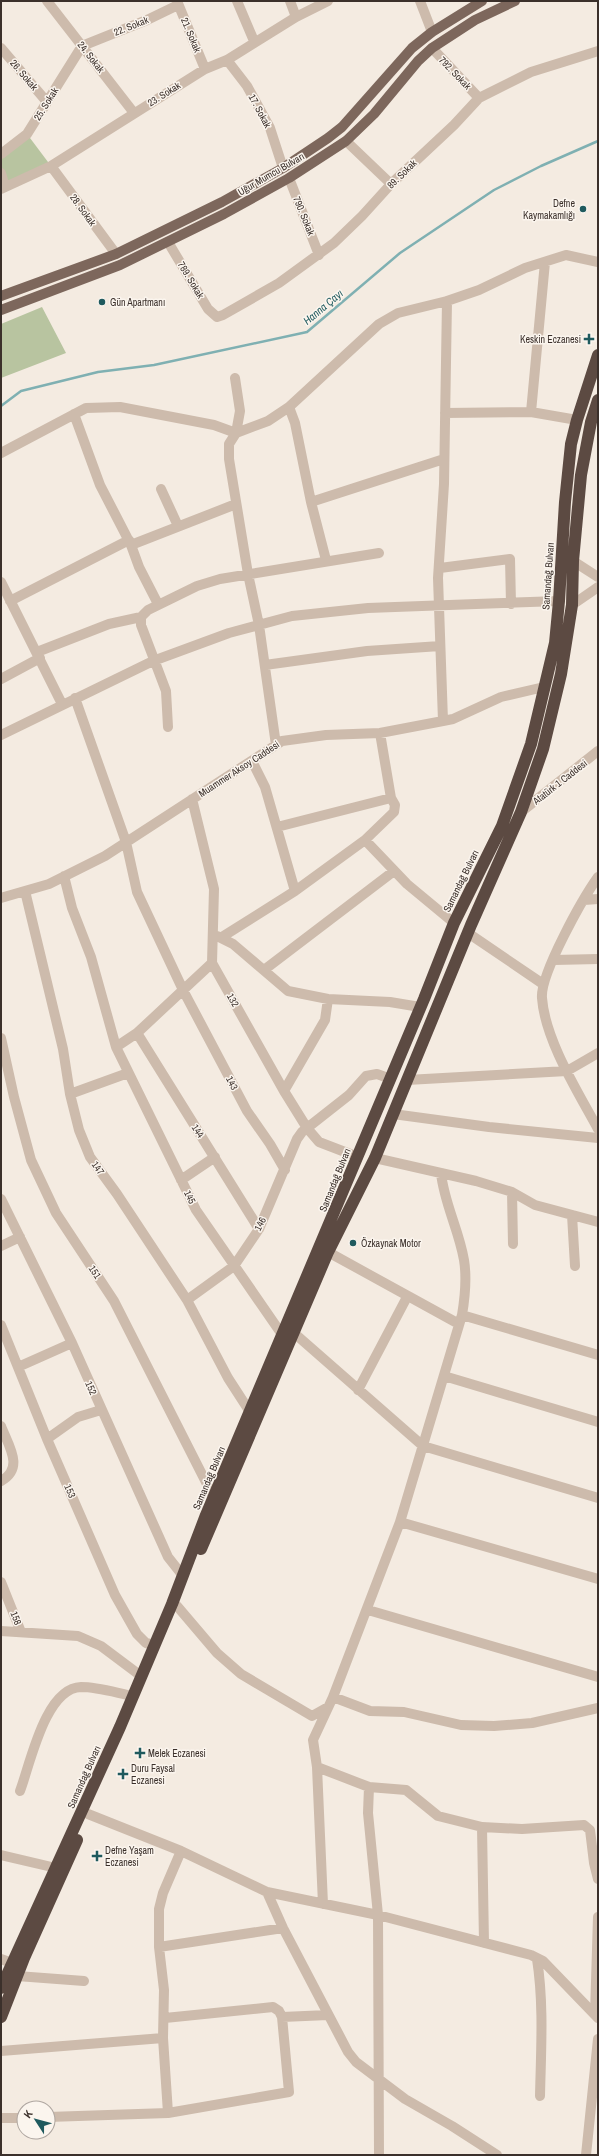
<svg xmlns="http://www.w3.org/2000/svg" width="599" height="2156" viewBox="0 0 599 2156" font-family="'Archivo Narrow',sans-serif">
  <rect width="100%" height="100%" fill="#f4ebe1"/>
  <path fill="#b8c4a0" d="M27,134L51,166L5,187L1,173V154Z
    M42,307L66,353L1,378V324Z"/>
  <g fill="none" stroke-linecap="round" stroke-linejoin="round">
    <path stroke="#7fb0b2" stroke-width="2.5" d="M1,406L21,391L98,372L154,365L307,332L400,253L494,190L541,166L598,141"/>
    <path stroke="#cdbbac" stroke-width="10" d="M47,1L134,113
      M177,1L205,69
      M237,1L254,41
      M290,1L296,17
      M420,1L432,32
      M1,48L47,102
      M432,48L479,98
      M227,60L247,86L270,128L283,168
      M346,141L391,184
      M1,154L27,134L82,46L147,20L178,5
      M51,166L116,254
      M1,173L5,187
      M289,178L319,255
      M1,189L51,166L205,69L227,60L296,17L328,1
      M168,242L208,309L217,317L223,315L279,283L334,243L362,216L391,184L454,125L479,98L531,72L598,51
      M235,378L240,411L236,433L229,444V459L248,574L259,625L276,745
      M289,407L295,423L311,502L326,560
      M531,412L545,262
      M445,413L531,412L577,420
      M74,414L100,485L131,545L139,567L158,604
      M1,453L86,408L120,407L214,425L236,433L268,421L289,407L379,324L398,313L447,301L479,290L525,268L566,255L598,262
      M161,489L178,526
      M311,502L444,459
      M131,545L236,504
      M573,561L598,577
      M440,568L510,559L511,604
      M1,582L62,704
      M10,601L129,540
      M572,605L598,587
      M37,652L109,624L141,617
      M265,665L367,651L440,646
      M1,679L40,658
      M75,698L126,842L137,892L184,992L247,1111L270,1144L285,1170
      M443,721L438,578L444,484L447,301
      M168,727L166,691L141,625V617L148,610L197,586L220,579L379,553
      M1,735L153,661L229,633L292,616L368,608L559,601
      M252,761L265,787L295,891
      M192,799L214,889L212,963L284,1091L307,1128L319,1142L358,1157
      M521,812L598,751
      M277,827L391,798L380,733
      M365,840L394,812L395,805L391,798
      M64,876L72,908L91,957L116,1047L137,1033L212,963
      M598,877C583,898 540,974 542,998C545,1040 578,1092 598,1129
      M25,891L63,1049L70,1094L79,1130L90,1157L117,1194L187,1300L228,1378L250,1412
      M1,898L49,884L105,856L282,741L326,735L380,733L443,721L453,719L501,697L544,687
      M584,900L598,899
      M468,933L543,984
      M217,936L233,944L288,991L328,999L390,1002L420,1007
      M222,937L295,891L365,840L407,884L454,923
      M554,960L598,959
      M264,970L394,871
      M137,1033L259,1229
      M1,1038L14,1097L31,1160L56,1213L114,1301L214,1498
      M116,1047L196,1210L283,1336
      M407,1080L567,1071L598,1053
      M284,1091L325,1020L328,999
      M70,1094L128,1073
      M393,1114L489,1127L598,1138
      M375,1158L476,1181L512,1192L535,1205L598,1222
      M181,1180L215,1157
      M512,1192L513,1244
      M1,1199L72,1343L168,1557L183,1576
      M572,1215L575,1266
      M1,1246L20,1237
      M328,1252L459,1324
      M187,1300L234,1266L259,1229L297,1139L302,1132L349,1095L366,1076L377,1074L391,1079
      M462,1315L598,1355
      M1,1325L47,1439L115,1595L137,1634L146,1643L155,1645
      M294,1333L423,1446L598,1498
      M18,1367L72,1343
      M444,1376L598,1422
      M358,1390L407,1297
      M1,1426C8,1445 25,1468 1,1481
      M47,1439L78,1417L101,1410
      M400,1522L598,1579
      M1,1582L21,1632
      M177,1606L217,1653L241,1674L312,1716L328,1707
      M368,1610L598,1677
      M1,1631L78,1636L101,1646L141,1676
      M333,1697L370,1711L404,1712L461,1725L494,1726L532,1723L598,1708
      M317,1767L369,1787L406,1790L438,1816L482,1827L522,1829L584,1825L590,1830L594,1863L598,1879
      M369,1787L368,1813L378,1915L379,2155
      M20,1791C30,1765 45,1688 81,1687C98,1687 117,1693 133,1696
      M88,1814L181,1851L267,1892L283,1928L348,2052L356,2062L405,2099L452,2126L497,2155
      M482,1827L484,1943
      M1,1855L56,1868
      M267,1892L378,1915L531,1955L543,1961L598,2018
      M323,1904L317,1767L313,1740L333,1697L400,1522L462,1315C465,1297 467,1278 464,1260C459,1230 444,1203 441,1173
      M159,1947L283,1928
      M1,1959L12,1963
      M537,1959C544,2004 541,2050 540,2096
      M17,1976L84,1981
      M595,2014L598,1917
      M282,2017L328,2015
      M1,2051L163,2038
      M168,2113L163,2038L164,1990L159,1947V1909L163,1893L181,1851
      M48,2117L168,2113L289,2092L282,2017L279,2011L273,2007L165,2018
      M1,2118H24
      M586,2155L598,2039"/>
    <path stroke="#7d675c" stroke-width="10" d="M1,296L116,254L222,202L283,168L328,138L342,127L412,48L432,32L482,1
      M1,310L120,265L224,214L289,178L346,141L374,114L418,61L432,48L475,20L515,1"/>
    <path stroke="#5c4a42" stroke-width="12" d="M201,1549L328,1252L375,1158L471,925L521,812L543,749L561,674L572,605L573,561L581,475L591,422L598,400
      M1,1988L120,1727L172,1604L206,1515L424,999L454,923L502,826L531,744L555,643L559,601L565,502L571,444L577,420L598,355
      M1,2017L24,1958L77,1840"/>
  </g>
  <g fill="#1f5a5e" stroke="#fbf5ee" stroke-width="1.5">
    <circle cx="583" cy="209" r="4"/>
    <circle cx="102" cy="302" r="4"/>
    <path d="M587 333h4v4h4v4h-4v4h-4v-4h-4v-4h4z"/>
    <circle cx="353" cy="1243" r="4"/>
    <path d="M138 1747h4v4h4v4h-4v4h-4v-4h-4v-4h4z"/>
    <path d="M121 1768h4v4h4v4h-4v4h-4v-4h-4v-4h4z"/>
    <path d="M95 1850h4v4h4v4h-4v4h-4v-4h-4v-4h4z"/>
  </g>
  <g text-anchor="middle" dominant-baseline="central" stroke-width="3" stroke-linejoin="round" paint-order="stroke">
    <g font-size="10" fill="#3b302b" stroke="#fbf5ee">
      <text transform="translate(131 26) rotate(-22)">22. Sokak</text>
      <text transform="translate(191 35) rotate(67)">21. Sokak</text>
      <text transform="translate(91 57) rotate(52)">24. Sokak</text>
      <text transform="translate(455 73) rotate(46)">792. Sokak</text>
      <text transform="translate(24 75) rotate(50)">26. Sokak</text>
      <text transform="translate(164 94) rotate(-32)">23. Sokak</text>
      <text transform="translate(46 104) rotate(-58)">25. Sokak</text>
      <text transform="translate(260 111) rotate(62)">17. Sokak</text>
      <text transform="translate(271 174) rotate(-30)">Uğur Mumcu Bulvarı</text>
      <text transform="translate(402 174) rotate(-44)">89. Sokak</text>
      <text transform="translate(83 210) rotate(54)">28. Sokak</text>
      <text transform="translate(304 216) rotate(68)">790. Sokak</text>
      <text transform="translate(191 280) rotate(59)">789. Sokak</text>
      <text transform="translate(548 576) rotate(-86)">Samandağ Bulvarı</text>
      <text transform="translate(239 769) rotate(-33)">Muammer Aksoy Caddesi</text>
      <text transform="translate(560 782) rotate(-38)">Atatürk 1 Caddesi</text>
      <text transform="translate(461 881) rotate(-64)">Samandağ Bulvarı</text>
      <text transform="translate(233 1000) rotate(61)">132</text>
      <text transform="translate(232 1083) rotate(62)">143</text>
      <text transform="translate(198 1131) rotate(57)">144</text>
      <text transform="translate(98 1168) rotate(54)">147</text>
      <text transform="translate(335 1180) rotate(-68)">Samandağ Bulvarı</text>
      <text transform="translate(190 1197) rotate(64)">145</text>
      <text transform="translate(260 1224) rotate(-63)">146</text>
      <text transform="translate(95 1272) rotate(57)">151</text>
      <text transform="translate(91 1388) rotate(67)">152</text>
      <text transform="translate(209 1478) rotate(-67)">Samandağ Bulvarı</text>
      <text transform="translate(70 1491) rotate(67)">153</text>
      <text transform="translate(16 1618) rotate(68)">158</text>
      <text transform="translate(84 1777) rotate(-66)">Samandağ Bulvarı</text>
    </g>
    <g font-size="10" fill="#3b302b" stroke="#fbf5ee" text-anchor="start">
      <text x="575" y="203" text-anchor="end">Defne<tspan x="575" dy="12">Kaymakamlığı</tspan></text>
      <text x="110" y="302">Gün Apartmanı</text>
      <text x="581" y="339" text-anchor="end">Keskin Eczanesi</text>
      <text x="361" y="1243">Özkaynak Motor</text>
      <text x="148" y="1753">Melek Eczanesi</text>
      <text x="131" y="1768">Duru Faysal<tspan x="131" dy="12">Eczanesi</tspan></text>
      <text x="105" y="1850">Defne Yaşam<tspan x="105" dy="12">Eczanesi</tspan></text>
    </g>
    <g font-size="11" font-style="italic" fill="#1f5a5e" stroke="#fbf5ee">
      <text transform="translate(323 307) rotate(-40)">Hanna Çayı</text>
    </g>
  </g>
  <rect width="599" height="2156" fill="none" stroke="#3b302b" stroke-width="4"/>
  <g transform="translate(36 2120) rotate(306)"><circle r="19" fill="#fbf5ee" stroke="#aea6a0"/>
  <path d="M0-3L7 15L0 10L-7 15Z" fill="#1f5a5e"/>
  <text y="-6" font-size="11" font-weight="bold" text-anchor="middle" fill="#3b302b">K</text>
  </g>
</svg>
